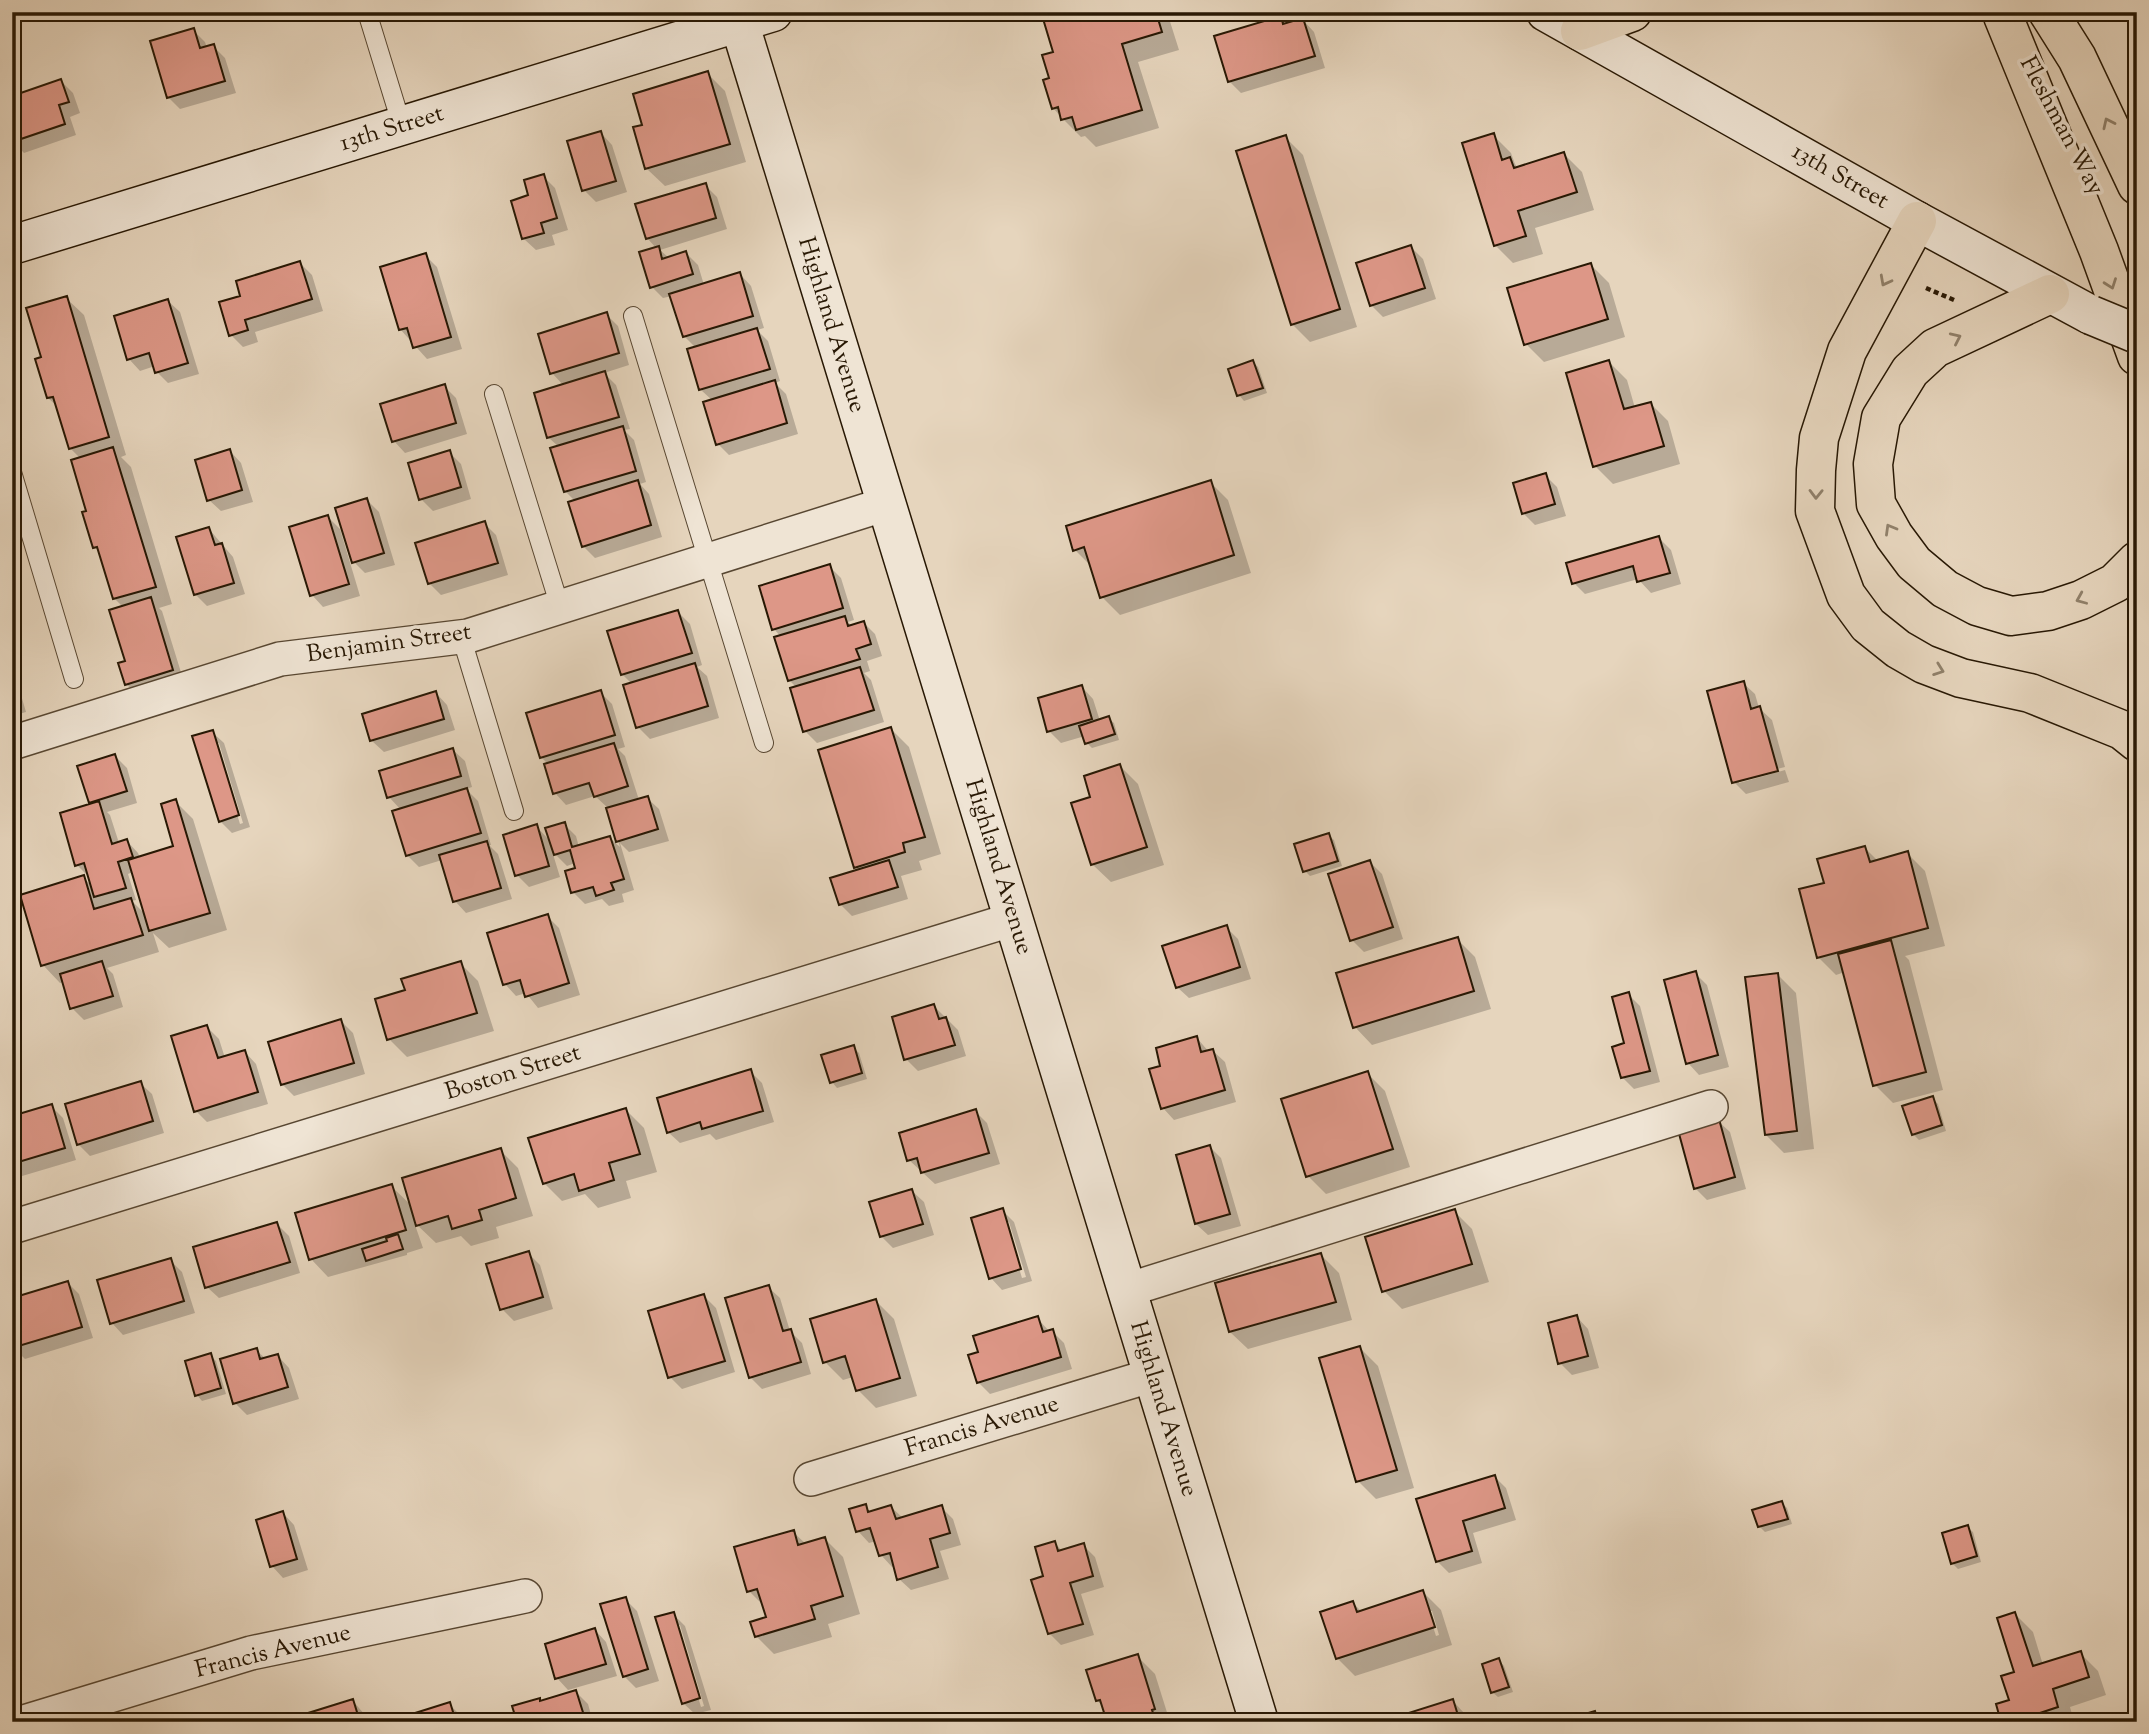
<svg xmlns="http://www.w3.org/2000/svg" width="2149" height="1734" viewBox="0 0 2149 1734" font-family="'Sorts Mill Goudy',serif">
  <rect width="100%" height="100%" fill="#e6d5bd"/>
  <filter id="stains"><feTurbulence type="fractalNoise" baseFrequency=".00286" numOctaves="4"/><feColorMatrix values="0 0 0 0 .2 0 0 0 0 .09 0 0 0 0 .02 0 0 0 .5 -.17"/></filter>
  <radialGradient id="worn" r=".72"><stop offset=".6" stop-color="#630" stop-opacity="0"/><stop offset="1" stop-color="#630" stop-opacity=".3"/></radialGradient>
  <path fill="#0003" fill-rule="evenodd" d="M1043,12H1167L1179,50L1138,62L1159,128L1096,147L1085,136L1081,137L1063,119L1053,108L1051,79L1055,53Z
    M1280,18L1287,25L1303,20L1314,32L1325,68L1241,93L1229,81Z
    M193,30L205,42L207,48L213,46L225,58L236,93L180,109L168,97Z
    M707,73L725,91L746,162L665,186L647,169L635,129L644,126Z
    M61,81L73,93L80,113L70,117L76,135L24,153L12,140Z
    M601,133L612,145L627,192L596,202L584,190Z
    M1493,135L1511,153L1515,164L1518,168L1564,154L1582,172L1594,210L1535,228L1543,254L1513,263L1495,245Z
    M1285,137L1303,155L1357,327L1310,342L1292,324Z
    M543,176L555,188L568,230L552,235L555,245L536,250L524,239L513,202L531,196Z
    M705,185L717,197L727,229L660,250L669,258L686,253L698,265L704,285L740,274L751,286L764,328L757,330L768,341L780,381L775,383L786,394L798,434L729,455L718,444L713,401L701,390L689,350L696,348L684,336L672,296L663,298L652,287L657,249L647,238Z
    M1411,247L1423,259L1436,299L1383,317L1371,305Z
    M425,255L437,267L462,349L427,359L400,329Z
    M300,263L312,275L323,311L255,332L258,342L243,347L231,335L242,297Z
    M1591,265L1609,283L1625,337L1544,362L1526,344Z
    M66,298L84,315L126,455L121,457L131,467L172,604L159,608L162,611L184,682L138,695L126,684L127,662L124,608L115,599L101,553L95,547L81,459L70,448L58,407L48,398L43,358Z
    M168,301L180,312L199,374L168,383L157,372L155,366L140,371L129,359Z
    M606,314L618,326L629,365L604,373L616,385L630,429L624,430L634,440L646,482L640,484L649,494L662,537L595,558L583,546L575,501L565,491L559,447L549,438L536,394L564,386L552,373Z
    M1253,362L1258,367L1267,393L1244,401L1239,395L1230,370Z
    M1609,362L1627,380L1635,408L1650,403L1668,421L1680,464L1613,484L1595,466Z
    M444,386L456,398L467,434L405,453L394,441Z
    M230,451L241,463L253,502L221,511L209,500Z
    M449,452L461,464L471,499L433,511L421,499Z
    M1545,475L1557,487L1566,516L1535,525L1523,513Z
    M1210,482L1228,500L1251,573L1120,615L1102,597L1092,567L1075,550Z
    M367,500L379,512L395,565L365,573L354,562Z
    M328,517L340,529L360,596L323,607L312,595Z
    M484,523L496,535L508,575L441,595L429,583Z
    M209,529L233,557L245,594L207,606L195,594Z
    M1659,538L1671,550L1681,584L1651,593L1638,579L1585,594L1574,583Z
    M829,566L841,578L854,620L848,622L852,626L864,623L875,634L882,656L867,661L870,671L864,673L871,680L884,722L817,743L805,731L797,688L789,680L781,637L774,629Z
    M678,612L690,624L702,665L697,667L707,676L719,718L650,739L638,727L632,684L622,674Z
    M12,636L20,662L12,664Z
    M12,674L16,678L26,712L12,716Z
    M1743,683L1755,694L1759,708L1772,720L1785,767L1739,779V783L1785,770L1789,782L1746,794L1734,782Z
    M1082,687L1093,699L1100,721L1108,718L1114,723L1119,740L1092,748L1087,743L1085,736L1061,743L1049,731Z
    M600,692L612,704L625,747L618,749L625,756L639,800L647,798L659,809L669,841L629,852L620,843L634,890L622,894L624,902L609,906L602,899L585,904L573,892L577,869L575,863L567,866L552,851L560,877L529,887L517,875L536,826L551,842L564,824L576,836L579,847L610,838L620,847L608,808L595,796L566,805L555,793L548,764L541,757Z
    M436,693L447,705L455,730L384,752L372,741L364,715Z
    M891,729L909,747L941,854L919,861L922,870L901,876L908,899L852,916L840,904L859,871L855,867Z
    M212,732L224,743L250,827L232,833L220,821ZM215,743H219L243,823L240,824Z
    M453,750L465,761L472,787L466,789L478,801L491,845H489L498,854L512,899L466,913L455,901L442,860L419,867L407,855L401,810L389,797Z
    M115,756L127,768L137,803L107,812L110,815L119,843L127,841L138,853L140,858L176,848L175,801L193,819L227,930L169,948L153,933L159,952L107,968L113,974L123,1007L84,1020L72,1008L64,982L60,983L43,965L83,877L93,887L88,876L77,865L93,805L90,802ZM133,872L146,915L132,901L136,900L128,874Z
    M1120,766L1138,784L1164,865L1111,882L1093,865L1074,805L1092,798Z
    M1328,835L1334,840L1342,866L1310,876L1305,871Z
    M1865,848L1878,861L1907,853L1925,871L1945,946L1905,956L1909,960L1943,1090L1893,1103L1875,1085L1845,972L1836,975L1818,957L1826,884Z
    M1370,862L1382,874L1403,939L1364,952L1352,940Z
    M12,910L22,940L12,943Z
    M547,916L559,928L580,995L538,1008L526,993L516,996L505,984Z
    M1226,927L1238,939L1251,979L1189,998L1177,987Z
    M1457,939L1475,957L1491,1009L1372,1045L1355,1027Z
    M460,963L478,981L494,1031L407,1057L389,1039L377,1000L407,991Z
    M1695,973L1707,985L1729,1067L1699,1075L1688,1063Z
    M1778,975L1796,993L1814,1149L1784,1153L1766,1135Z
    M1628,994L1640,1006L1660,1082L1634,1089L1622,1077L1626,1045Z
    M934,1006L958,1030L966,1056L918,1071L906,1059Z
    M341,1021L353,1033L365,1074L294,1096L282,1084Z
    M207,1027L219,1039L225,1058L245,1052L256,1064L268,1104L207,1122L196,1111Z
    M1197,1038L1209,1052L1213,1051L1225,1062L1236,1102L1174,1120L1163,1108L1162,1067Z
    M853,1047L859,1053L867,1079L837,1088L832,1082Z
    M750,1071L762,1083L774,1122L716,1140L710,1134L680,1143L668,1132Z
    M1367,1073L1385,1091L1410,1167L1326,1194L1308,1176Z
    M140,1083L152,1094L164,1133L90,1156L78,1144Z
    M1932,1098L1938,1104L1946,1131L1919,1140L1913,1134Z
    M51,1106L63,1118L76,1160L12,1179V1118Z
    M626,1110L644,1128L657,1172L626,1181L631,1198L598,1208L585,1194L562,1201L544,1183Z
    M975,1111L987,1123L1000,1164L935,1184L909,1160Z
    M1718,1121L1730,1132L1746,1189L1707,1200L1695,1188Z
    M1210,1147L1221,1158L1241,1226L1208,1235L1196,1224Z
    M500,1150L518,1168L533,1216L496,1227L499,1238L471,1246L461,1236L436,1243L414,1222L423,1248L407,1253V1255L328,1277L311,1259L391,1186L413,1207Z
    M912,1191L924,1202L934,1235L893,1248L881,1236Z
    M1002,1210L1014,1222L1032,1281L1002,1290L991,1278ZM1005,1222H1009L1026,1277L1022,1278Z
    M1454,1211L1472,1229L1489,1282L1402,1309L1384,1291Z
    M277,1224L289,1236L300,1273L219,1298L207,1287Z
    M528,1253L540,1265L553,1309L514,1321L502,1309Z
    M1321,1255L1339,1273L1352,1320L1248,1349L1230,1332Z
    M170,1260L182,1272L195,1313L123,1335L112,1323Z
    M68,1283L79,1294L93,1338L25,1359L13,1347Z
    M768,1287L780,1298L790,1331L802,1343L811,1374L762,1389L750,1377Z
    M704,1296L716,1308L735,1372L682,1389L670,1377Z
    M876,1301L894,1319L917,1396L876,1408L858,1390L853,1377L843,1380L825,1362Z
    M1577,1317L1588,1329L1599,1368L1572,1375L1560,1363Z
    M1037,1318L1050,1332L1052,1331L1064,1343L1072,1369L990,1394L978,1382L980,1353Z
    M1360,1348L1378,1366L1414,1488L1376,1499L1358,1481Z
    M256,1350L266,1359L278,1356L289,1368L299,1399L247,1415L235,1403Z
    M210,1355L216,1361L226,1394L202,1401L197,1395Z
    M1495,1477L1506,1488L1516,1520L1473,1533L1482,1563L1449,1573L1437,1561L1418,1501Z
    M1782,1503L1787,1508L1792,1524L1765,1532L1759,1526Z
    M865,1506L871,1513L891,1507L903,1518L941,1507L953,1519L961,1545L940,1551L949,1579L911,1590L899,1579L895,1566L892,1567L881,1555L876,1541L869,1543L858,1531Z
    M283,1513L294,1525L308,1570L283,1578L272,1566Z
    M1967,1527L1973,1532L1981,1562L1958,1569L1952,1563Z
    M793,1532L806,1544L825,1539L843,1557L860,1614L828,1624L832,1637L774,1654L756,1636L768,1618L765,1607L749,1591Z
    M1055,1543L1063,1552L1083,1545L1095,1557L1104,1587L1081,1594L1094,1635L1061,1645L1049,1633L1046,1577Z
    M1423,1592L1441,1610L1452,1645L1355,1676L1337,1658L1353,1603L1362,1612ZM1428,1611H1432L1439,1635L1436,1636Z
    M625,1599L637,1611L659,1681L636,1688L624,1676Z
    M673,1614L685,1626L711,1710L695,1714L683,1703ZM676,1625H680L704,1706L701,1707Z
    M2015,1614L2033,1632L2043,1665L2080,1653L2098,1671L2106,1695L2070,1707L2074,1722H2003L2011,1702L2016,1673Z
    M595,1630L606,1642L617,1676L568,1690L557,1678Z
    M1137,1656L1155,1674L1170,1722H1109L1104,1708L1097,1700Z
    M1499,1660L1504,1666L1513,1692L1498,1697L1492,1692Z
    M576,1692L588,1704L593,1722H519L541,1702Z
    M353,1701L371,1722H309Z
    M1453,1701L1464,1713L1467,1722H1406Z
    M449,1704L461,1716L463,1722H416Z"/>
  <path fill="#dd9787" stroke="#281804" stroke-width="2" d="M1041,12H1156L1162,32L1122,44L1142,110L1076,130L1072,117L1061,120L1058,107L1052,109L1043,80L1049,78L1042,55L1053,52Z
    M1281,16L1283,24L1303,18L1315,56L1228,82L1214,36Z
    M194,28L200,48L214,44L225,81L167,98L150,41Z
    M708,71L730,144L645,169L633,127L642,125L633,94Z
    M61,79L69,102L59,105L65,124L12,142V96Z
    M601,131L616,181L582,191L567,141Z
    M1494,133L1502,160L1510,157L1514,168L1564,152L1577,192L1518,211L1526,236L1494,246L1462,143Z
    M1286,135L1340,309L1291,325L1236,151Z
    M544,174L557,218L541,223L544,233L522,239L511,201L528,195L524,180Z
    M706,183L716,218L646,239L635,204Z
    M1411,245L1425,288L1370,306L1356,263Z
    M659,246L662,259L686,251L693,274L650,288L639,252Z
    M426,253L451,337L413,348L407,328L399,330L380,267Z
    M300,261L312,299L245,320L248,330L229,336L219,302L240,296L236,281Z
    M1591,263L1608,319L1524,345L1507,288Z
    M740,272L753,316L683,337L669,294Z
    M67,296L109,437L69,449L53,397L47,398L35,359L41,357L26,308Z
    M168,299L188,363L155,373L149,353L127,360L114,316Z
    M607,312L619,353L550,374L538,334Z
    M757,328L770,369L699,390L687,349Z
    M1253,360L1263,388L1237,396L1228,369Z
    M1609,360L1624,409L1651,402L1664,446L1593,467L1566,373Z
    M605,371L619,417L547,438L534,393Z
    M775,380L787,423L716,445L703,402Z
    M445,384L456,423L392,442L380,404Z
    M623,426L636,471L564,492L550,448Z
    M113,447L156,587L113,599L97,547L93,548L82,512L86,511L71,460Z
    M230,449L242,490L207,501L195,460Z
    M450,450L461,487L419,500L408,463Z
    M1546,473L1555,504L1522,514L1513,483Z
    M638,480L651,525L582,547L568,502Z
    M1211,480L1234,555L1100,598L1084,547L1073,551L1066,526Z
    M367,498L384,553L352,563L335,508Z
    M328,515L349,584L310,596L289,527Z
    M485,521L498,563L428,584L415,543Z
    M209,527L215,545L222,543L234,583L194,595L176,537Z
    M1659,536L1670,573L1637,582L1633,566L1572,584L1566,563Z
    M830,564L843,608L772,630L759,586Z
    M151,597L173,670L125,685L118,663L125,661L109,610Z
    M678,610L692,653L621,675L607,631Z
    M845,616L848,626L864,621L871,644L856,649L860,659L788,681L774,637Z
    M695,663L708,706L636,728L623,685Z
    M860,667L874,710L803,732L790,688Z
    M1744,681L1751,709L1760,706L1778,771L1732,783L1707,691Z
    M1082,685L1092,719L1047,732L1038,698Z
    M601,690L615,735L540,758L526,713Z
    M436,691L444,719L370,741L362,714Z
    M1109,716L1115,734L1085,744L1079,726Z
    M891,727L925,837L903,843L905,852L854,868L818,750Z
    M213,730L239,815L219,822L192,736Z
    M614,743L628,786L594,797L589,783L553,794L544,764Z
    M453,748L461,776L387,798L379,771Z
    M115,754L127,791L89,803L77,766Z
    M1120,764L1147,847L1091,865L1071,803L1090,797L1084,776Z
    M467,788L481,833L406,856L392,811Z
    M648,796L658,829L616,842L606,808Z
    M176,799L210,913L149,931L128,860L173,846L161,804Z
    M99,801L112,844L127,839L133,857L118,862L126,888L94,897L84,863L75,866L60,813Z
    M565,822L572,847L610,836L624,879L611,883L614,890L596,896L593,887L571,893L565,871L575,868L570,850L554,855L545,828Z
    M537,824L549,866L515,876L503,835Z
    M1329,833L1338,861L1303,872L1294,844Z
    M487,841L501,888L453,902L439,855Z
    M1865,846L1870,862L1908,851L1928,928L1817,958L1799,889L1824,883L1817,859Z
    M889,860L898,887L839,905L830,878Z
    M1370,860L1393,927L1350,941L1328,874Z
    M84,875L94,909L131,898L143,935L41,966L20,895Z
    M548,914L569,983L525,997L520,980L503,985L487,933Z
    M1227,925L1240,967L1176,988L1162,946Z
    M1458,937L1474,991L1353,1028L1336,973Z
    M1891,940L1926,1072L1873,1086L1838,954Z
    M102,961L113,996L70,1009L60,974Z
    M461,961L477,1013L387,1040L375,999L405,990L401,979Z
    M1696,971L1718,1055L1686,1064L1664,980Z
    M1778,973L1797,1131L1765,1135L1745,977Z
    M1629,992L1650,1071L1621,1078L1612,1047L1624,1043L1612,997Z
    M934,1004L939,1019L946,1017L955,1045L904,1060L892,1017Z
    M341,1019L354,1063L281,1085L268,1042Z
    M207,1025L218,1058L245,1050L258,1092L194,1112L171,1036Z
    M1197,1036L1201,1052L1213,1049L1225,1090L1161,1109L1149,1069L1160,1066L1156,1048Z
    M854,1045L862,1073L830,1083L821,1055Z
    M751,1069L763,1111L702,1129L700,1122L667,1133L657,1098Z
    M1368,1071L1393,1149L1306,1177L1281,1099Z
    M141,1081L153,1121L77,1145L65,1104Z
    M1933,1096L1942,1125L1912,1135L1902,1106Z
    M52,1104L65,1148L12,1164V1116Z
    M626,1108L640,1154L609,1163L614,1180L579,1191L574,1174L543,1184L528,1138Z
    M976,1109L989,1153L921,1173L917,1158L907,1161L899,1133Z
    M1719,1119L1735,1177L1694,1189L1678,1130Z
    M1210,1145L1230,1214L1195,1224L1176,1155Z
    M501,1148L516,1198L479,1210L482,1220L452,1229L448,1216L416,1226L402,1178Z
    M392,1184L406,1230L309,1260L295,1213Z
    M912,1189L923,1224L880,1237L869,1202Z
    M1003,1208L1021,1269L989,1279L971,1218Z
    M1455,1209L1472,1264L1382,1292L1365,1237Z
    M277,1222L290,1262L205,1288L193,1247Z
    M398,1234L403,1249L366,1261L362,1249L387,1241L386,1238Z
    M529,1251L543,1297L500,1310L486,1264Z
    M1321,1253L1336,1302L1229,1332L1215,1283Z
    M171,1258L184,1301L110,1324L97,1280Z
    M68,1281L82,1327L12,1348V1298Z
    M769,1285L783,1331L791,1329L801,1362L749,1378L725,1298Z
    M704,1294L725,1361L668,1378L648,1311Z
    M876,1299L900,1378L856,1391L845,1356L823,1363L810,1319Z
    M1577,1315L1588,1356L1558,1364L1548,1323Z
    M1038,1316L1043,1332L1053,1329L1061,1357L977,1383L968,1355L978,1352L973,1336Z
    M1360,1346L1397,1470L1356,1482L1319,1358Z
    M257,1348L260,1359L278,1354L288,1387L233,1404L220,1359Z
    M211,1353L221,1388L195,1396L185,1361Z
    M1495,1475L1505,1508L1463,1521L1472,1551L1436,1562L1416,1499Z
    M1782,1501L1788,1519L1758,1527L1752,1510Z
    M866,1504L868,1512L891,1505L896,1519L942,1505L950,1533L930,1539L938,1567L897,1580L890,1553L879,1556L870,1528L856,1532L849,1509Z
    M283,1511L297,1559L270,1567L256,1520Z
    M1968,1525L1977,1556L1951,1564L1942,1533Z
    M794,1530L798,1545L825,1537L843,1596L811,1606L815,1619L755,1637L750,1622L766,1617L757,1589L747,1592L734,1547Z
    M1055,1541L1058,1551L1084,1543L1093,1576L1070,1583L1083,1624L1048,1634L1031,1580L1043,1576L1035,1547Z
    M1423,1590L1435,1627L1336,1659L1320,1612L1353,1601L1357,1612Z
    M626,1597L648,1669L623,1677L600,1604Z
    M674,1612L700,1698L682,1704L655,1617Z
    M2015,1612L2033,1666L2081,1651L2089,1677L2053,1689L2058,1707L2037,1714L2039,1722H2001L1996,1704L2009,1700L2001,1676L2014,1672L1997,1618Z
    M595,1628L606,1664L555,1679L545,1644Z
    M1138,1654L1155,1709L1152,1710L1156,1722H1107L1100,1700L1096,1701L1086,1670Z
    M1499,1658L1509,1687L1491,1693L1482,1664Z
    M576,1690L586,1722H517L512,1706L540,1698V1701Z
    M353,1699L360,1722H308L305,1714Z
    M1453,1699L1460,1722H1405L1402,1715Z
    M450,1702L456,1722H414L412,1714Z
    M1595,1711L1598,1722H1577L1575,1717Z
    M967,1716L969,1722H949Z"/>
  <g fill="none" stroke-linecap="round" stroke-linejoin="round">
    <g stroke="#584732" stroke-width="20">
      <path id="lane" d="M367,12L402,126
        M633,316L764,743
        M494,394L560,607
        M12,472L74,679
        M461,636L514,811"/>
    </g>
    <g stroke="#584732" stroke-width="36">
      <path id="street" d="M12,743L280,659L468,636L886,504
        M12,1227L1014,919
        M1127,1290L1711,1107
        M811,1479L1153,1375
        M24,1722L251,1653L525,1596"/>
    </g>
    <g stroke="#281804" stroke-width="41">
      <path id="secondary" d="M736,12L1259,1722
        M1546,12L1917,221L2091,315
        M12,245L773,12"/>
    </g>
    <g stroke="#281804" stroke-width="41">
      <path id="primary" d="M2048,12L2077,58L2137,185
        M2003,16L2099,251L2137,356
        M1580,31L1632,12
        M1917,221L1847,351L1819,438L1816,470L1815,511L1846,595L1868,625L1898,649L1924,664L1961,678L2030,693L2122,730L2137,742
        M2050,294L1935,348L1910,371L1881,418L1873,464L1876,504L1894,536L1914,563L1945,589L1977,606L2011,616L2048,611L2081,600L2115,583L2137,561"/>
    </g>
    <path stroke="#281804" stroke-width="4.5" stroke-dasharray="5 3.5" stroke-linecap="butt" d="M1926,288L1954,300"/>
    <use href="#lane" stroke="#efe4d4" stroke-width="18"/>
    <use href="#street" stroke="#efe4d4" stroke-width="33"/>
    <use href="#secondary" stroke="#efe4d4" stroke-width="38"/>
    <use href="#primary" stroke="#e6d5bd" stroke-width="38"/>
    <g stroke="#281804" stroke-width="41" stroke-linecap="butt">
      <path id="secondary-bridge" d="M2091,315L2137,334"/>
    </g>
    <use href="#secondary-bridge" stroke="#efe4d4" stroke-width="38"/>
  </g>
  <defs><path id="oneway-chevron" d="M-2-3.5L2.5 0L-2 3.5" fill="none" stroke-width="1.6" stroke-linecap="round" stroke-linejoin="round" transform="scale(1.75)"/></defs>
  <g stroke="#90806a">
    <use href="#oneway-chevron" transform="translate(2108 123) rotate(-115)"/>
    <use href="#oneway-chevron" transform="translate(1885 281) rotate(118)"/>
    <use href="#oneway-chevron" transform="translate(2111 284) rotate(70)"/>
    <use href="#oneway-chevron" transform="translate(1956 338) rotate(-25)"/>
    <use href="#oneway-chevron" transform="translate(1816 494) rotate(91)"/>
    <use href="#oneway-chevron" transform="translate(1890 529) rotate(-120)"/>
    <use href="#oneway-chevron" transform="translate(2081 599) rotate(157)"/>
    <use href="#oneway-chevron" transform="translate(1939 670) rotate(20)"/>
  </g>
  <g text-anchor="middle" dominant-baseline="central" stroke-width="7" stroke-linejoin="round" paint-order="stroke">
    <g font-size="24" fill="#281804" stroke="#efe4d4">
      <text transform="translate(2061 126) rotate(62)">Fleshman Way</text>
      <text transform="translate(392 129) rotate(-17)">13th Street</text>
      <text transform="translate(1840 177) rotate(30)">13th Street</text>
      <text transform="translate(831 325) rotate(73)">Highland Avenue</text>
      <text transform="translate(389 644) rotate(-8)">Benjamin Street</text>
      <text transform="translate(998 867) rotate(73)">Highland Avenue</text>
      <text transform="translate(513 1073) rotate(-17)">Boston Street</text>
      <text transform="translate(1163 1409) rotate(73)">Highland Avenue</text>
      <text transform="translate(982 1427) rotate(-17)">Francis Avenue</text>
      <text transform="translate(273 1652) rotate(-14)">Francis Avenue</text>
    </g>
  </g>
  <rect width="2149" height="1734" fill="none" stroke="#e6d5bd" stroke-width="42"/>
  <rect x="14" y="14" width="2121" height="1706" fill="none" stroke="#281804" stroke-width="3.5"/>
  <rect x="21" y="21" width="2107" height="1692" fill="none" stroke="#281804" stroke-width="2"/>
  <rect width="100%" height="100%" filter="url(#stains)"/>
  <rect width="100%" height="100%" fill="url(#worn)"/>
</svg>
